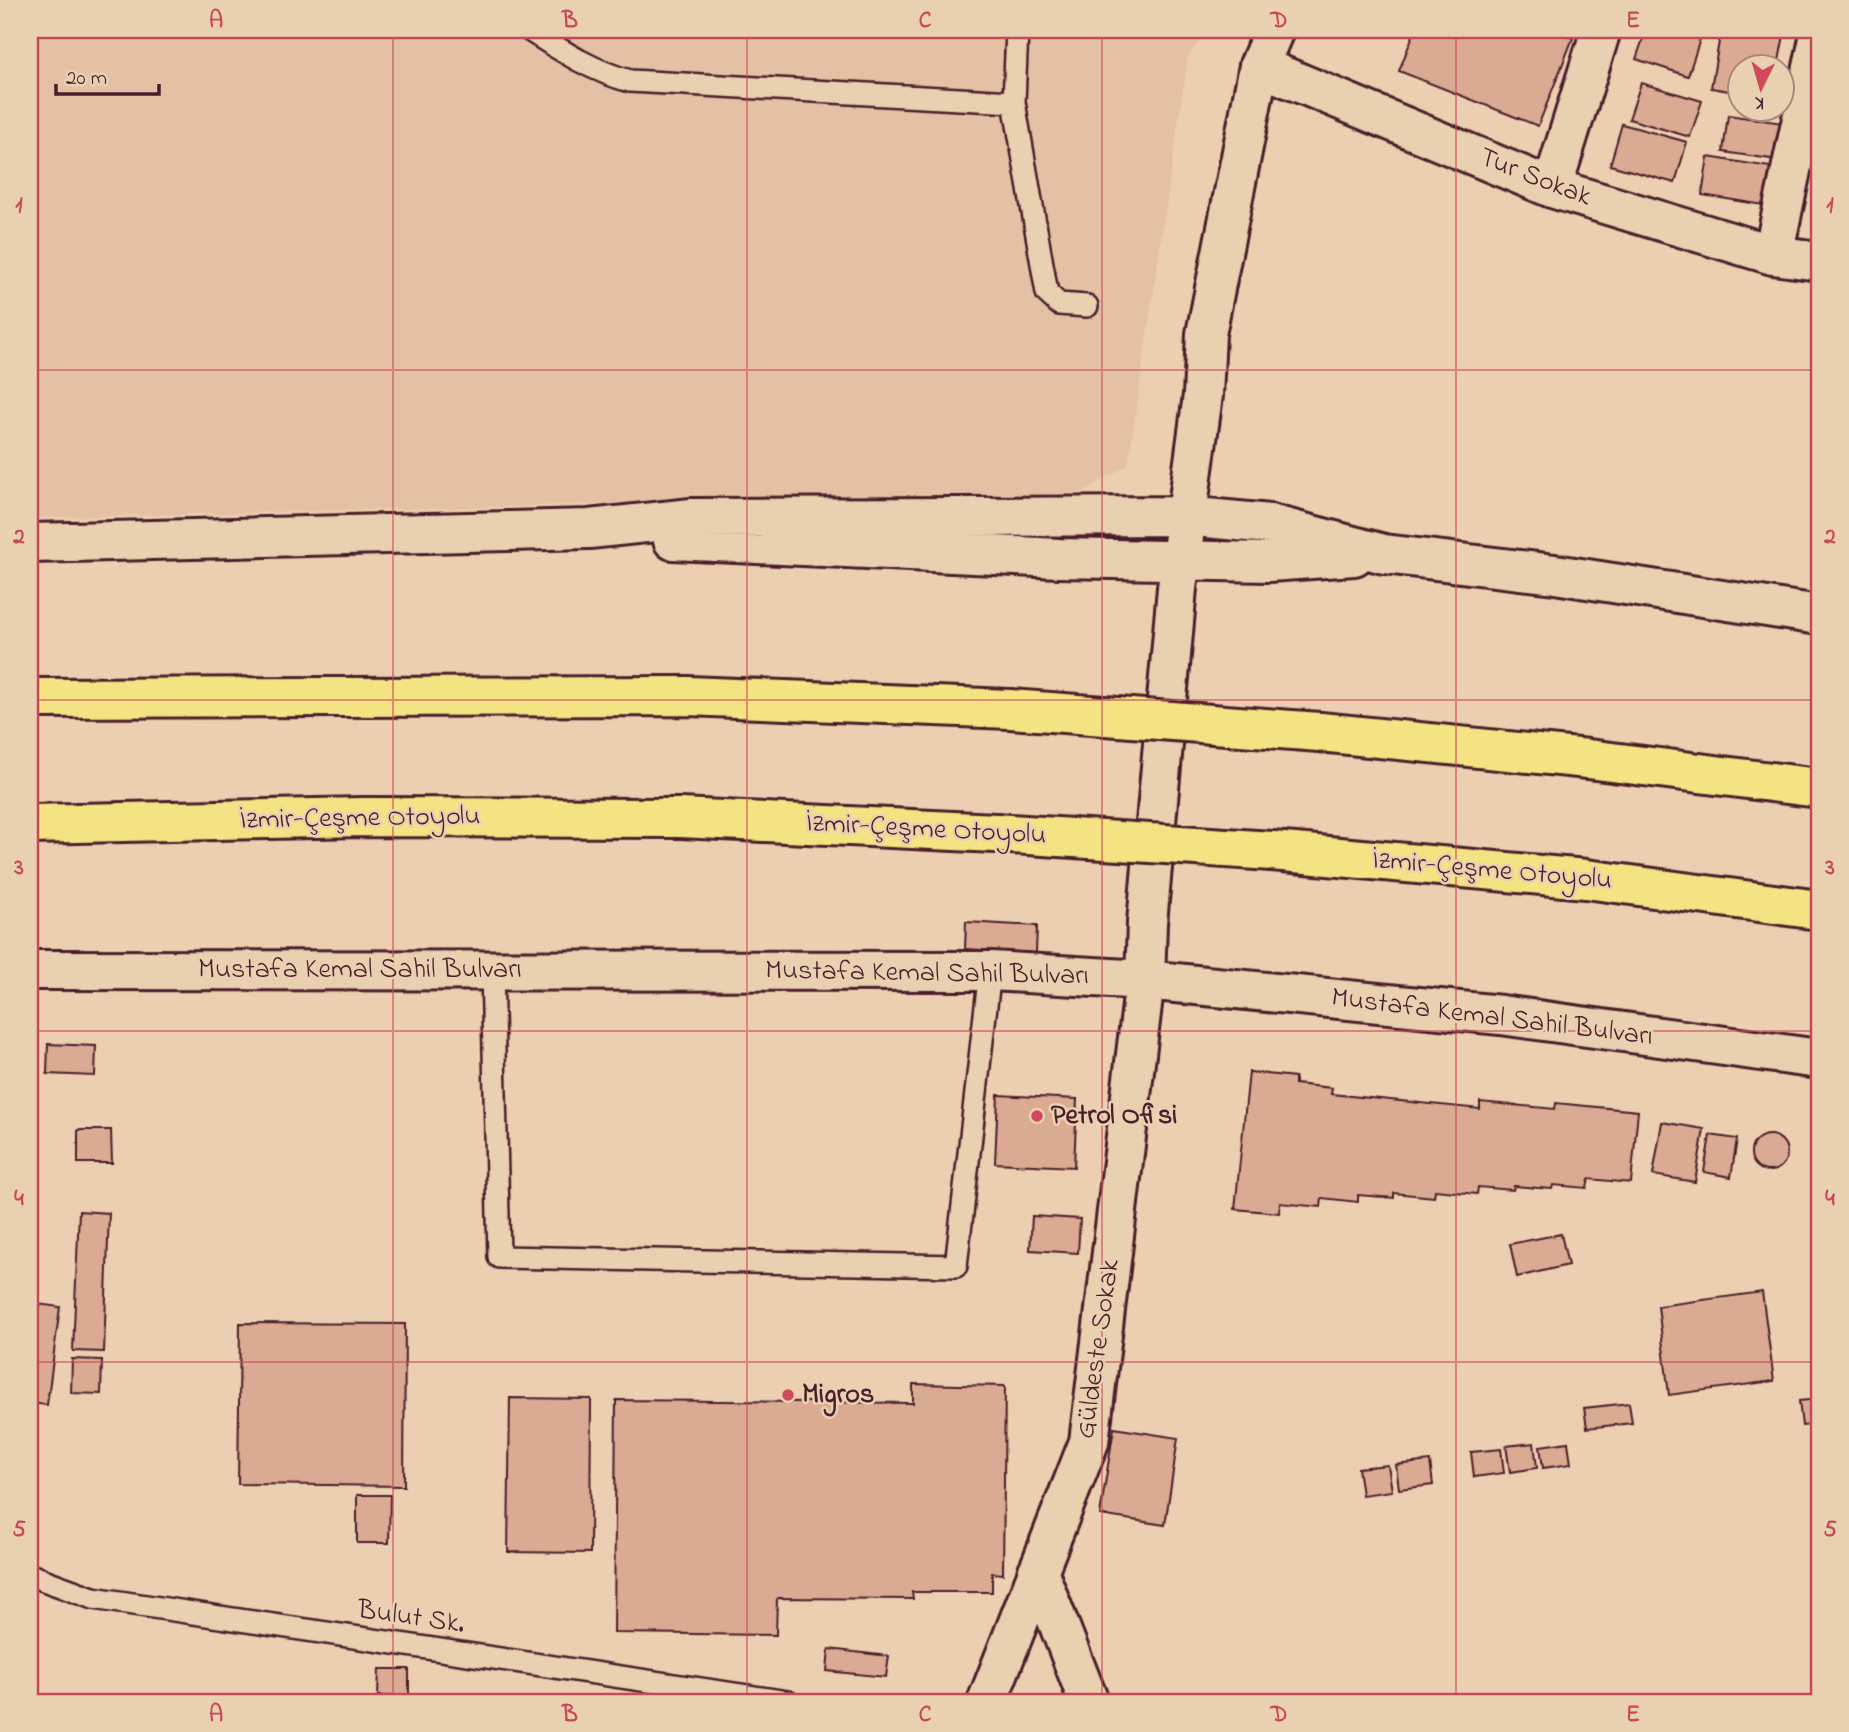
<svg xmlns="http://www.w3.org/2000/svg" width="1849" height="1732" viewBox="0 0 1849 1732" font-family="'Indie Flower',sans-serif">
  <rect width="100%" height="100%" fill="#eccfb0"/>
  <filter id="ink" filterUnits="userSpaceOnUse"><feTurbulence type="fractalNoise" baseFrequency=".0143" numOctaves="2"/><feDisplacementMap in="SourceGraphic" scale="14" xChannelSelector="R" yChannelSelector="G"/><feConvolveMatrix kernelMatrix="1 2 1 2 8 2 1 2 1" color-interpolation-filters="sRGB"/></filter>
  <g filter="url(#ink)">
    <path fill="#e4c1a5" d="M30,30H1207L1188,57L1128,465L1081,493L30,518Z"/>
    <path fill="#daaa93" stroke="#4a1f2b" stroke-width="2" d="M1415,30H1554L1573,38L1538,126L1399,71Z
      M1646,30H1703L1688,76L1636,59Z
      M1721,30H1785L1778,66H1741V93L1711,88Z
      M1641,83L1702,101L1690,137L1629,119Z
      M1728,115L1783,123L1778,160L1723,152Z
      M1622,124L1687,142L1675,183L1610,165Z
      M1708,157L1770,167L1764,205L1702,195Z
      M966,922L1037,926L1036,953L965,949Z
      M48,1044L96,1046L95,1076L47,1074Z
      M1249,1072L1295,1077V1084L1332,1088L1331,1094L1480,1109V1102L1555,1109L1556,1103L1638,1111L1631,1183L1589,1179L1587,1188L1553,1185L1552,1189L1514,1186L1513,1190L1478,1187L1477,1194L1435,1190L1434,1197L1394,1193V1198L1358,1195V1202L1322,1198L1321,1207L1280,1203L1279,1213L1235,1209Z
      M998,1095L1077,1099L1074,1167L995,1163Z
      M1662,1122L1704,1129L1695,1182L1653,1175Z
      M78,1130H111L112,1163H78Z
      M1710,1135L1737,1139L1731,1177L1704,1172Z
      M1751 1153a18 18 0 1 1 36 0a18 18 0 1 1-36 0Z
      M79,1211L109,1213L104,1352L73,1351Z
      M1032,1216L1080,1219L1078,1253L1030,1250Z
      M1561,1234L1568,1265L1517,1277L1510,1244Z
      M1762,1292L1774,1381L1669,1395L1658,1306Z
      M30,1303L60,1307L47,1405L30,1403Z
      M240,1323L405,1324L404,1486L238,1484Z
      M72,1359L102,1360L101,1394L71,1393Z
      M913,1384L1005,1386L1003,1574L992,1573V1592H912L913,1599L777,1598L776,1635L614,1633L616,1400L913,1403Z
      M510,1398L591,1399L590,1553L508,1552Z
      M1819,1399V1424L1802,1426L1799,1401Z
      M1629,1403L1632,1423L1587,1428L1584,1408Z
      M1114,1428L1178,1438L1165,1525L1100,1515Z
      M1568,1442L1571,1464L1543,1468L1540,1446Z
      M1534,1443L1537,1468L1510,1472L1506,1446Z
      M1501,1449L1504,1473L1474,1477L1471,1452Z
      M1430,1461L1433,1485L1399,1489L1396,1465Z
      M1388,1465L1392,1491L1362,1495L1358,1468Z
      M357,1495H390L389,1543H357Z
      M829,1649L889,1656L886,1677L827,1671Z
      M379,1669H409V1696H378Z"/>
    <g fill="none" stroke-linecap="round" stroke-linejoin="round">
      <g stroke="#4a1f2b" stroke-width="26">
        <path id="lane" d="M529,30C562,51 592,71 630,81L1014,102
          M1017,30L1014,102L1047,293L1059,304L1087,306
          M492,970L499,1257L956,1266L990,971
          M30,1575L93,1598L788,1702"/>
      </g>
      <g stroke="#4a1f2b" stroke-width="44">
        <path id="street" d="M1259,66L1552,188L1773,255L1819,261
          M1552,188L1601,30
          M1773,255L1819,39
          M1038,1571L1089,1702"/>
      </g>
      <g stroke="#4a1f2b" stroke-width="44">
        <path id="secondary" d="M673,540L1059,558L1269,562L1354,556
          M30,543L589,529L692,518L1185,516L1270,524L1384,554L1555,574L1819,615
          M30,970L990,971L1145,980L1501,1015L1819,1059
          M987,1702L1089,1442L1145,980L1147,923L1177,588L1203,395L1206,334L1259,66L1274,30"/>
      </g>
      <g stroke="#4a1f2b" stroke-width="44">
        <path id="highway" d="M30,698L688,696L1010,709
          M1320,732L1588,759L1819,788
          M30,824L363,817L680,818L996,833
          M1272,851L1586,879L1819,910"/>
      </g>
      <use href="#lane" stroke="#e9d0b1" stroke-width="21"/>
      <use href="#street" stroke="#e9d0b1" stroke-width="38"/>
      <use href="#secondary" stroke="#e9d0b1" stroke-width="38"/>
      <use href="#highway" stroke="#f4e382" stroke-width="38"/>
      <g stroke="#4a1f2b" stroke-width="44" stroke-linecap="butt">
        <path id="highway-bridge" d="M1010,709L1320,732
          M996,833L1272,851"/>
      </g>
      <use href="#highway-bridge" stroke="#f4e382" stroke-width="38"/>
    </g>
  </g>
  <path fill="none" stroke="#ca4759" stroke-width="2" stroke-opacity="0.55" d="M393,30V1702M747,30V1702M1102,30V1702M1456,30V1702M30,370H1819M30,700H1819M30,1031H1819M30,1362H1819"/>
  <g fill="#d1495b" stroke="#e9d0b1" stroke-width="2.5">
    <circle cx="1037" cy="1116" r="7"/>
    <circle cx="788" cy="1395" r="7"/>
  </g>
  <g text-anchor="middle" dominant-baseline="central" stroke-width="5" stroke-linejoin="round" paint-order="stroke">
    <g font-size="28" fill="#4a1f2b" stroke="#e9d0b1">
      <text transform="translate(1535 178) rotate(21)">Tur Sokak</text>
      <text transform="translate(360 819) rotate(-1)">İzmir-Çeşme Otoyolu</text>
      <text transform="translate(926 830) rotate(3)">İzmir-Çeşme Otoyolu</text>
      <text transform="translate(1492 871) rotate(5)">İzmir-Çeşme Otoyolu</text>
      <text x="360" y="970">Mustafa Kemal Sahil Bulvarı</text>
      <text transform="translate(927 974) rotate(1)">Mustafa Kemal Sahil Bulvarı</text>
      <text transform="translate(1492 1018) rotate(7)">Mustafa Kemal Sahil Bulvarı</text>
      <text transform="translate(1099 1349) rotate(-82)">Güldeste Sokak</text>
      <text transform="translate(411 1618) rotate(8)">Bulut Sk.</text>
    </g>
    <g font-size="28" font-weight="bold" fill="#4a1f2b" stroke="#e9d0b1" text-anchor="start">
      <text x="1051" y="1116">Petrol Ofisi</text>
      <text x="802" y="1395">Migros</text>
    </g>
  </g>
  <rect width="1849" height="1732" fill="none" stroke="#e9d0b1" stroke-width="77"/>
  <g transform="translate(1761 88) rotate(185)"><circle r="33" fill="#e9d0b1" stroke="#a9897b" stroke-width="2"/>
  <path d="M0-5L12 26L0 18L-12 26Z" fill="#d1495b"/>
  <text y="-10" font-size="19" font-weight="bold" text-anchor="middle" fill="#4a1f2b">K</text>
  </g>
  <path d="M56 84v10h103v-10" fill="none" stroke="#4a1f2b" stroke-width="3.5"/>
  <text x="66" y="84" font-size="21" fill="#4a1f2b" stroke="#e9d0b1" stroke-width="5" paint-order="stroke">20 m</text>
  <rect x="38" y="38" width="1773" height="1656" fill="none" stroke="#ca4759" stroke-width="2.5"/>
  <g font-size="23" text-anchor="middle" font-weight="bold" fill="#ca4759">
    <text x="216" y="27">A</text>
    <text x="570" y="27">B</text>
    <text x="925" y="27">C</text>
    <text x="1279" y="27">D</text>
    <text x="1633" y="27">E</text>
    <text x="19" y="212">1</text>
    <text x="1830" y="212">1</text>
    <text x="19" y="543">2</text>
    <text x="1830" y="543">2</text>
    <text x="19" y="874">3</text>
    <text x="1830" y="874">3</text>
    <text x="19" y="1205">4</text>
    <text x="1830" y="1205">4</text>
    <text x="19" y="1536">5</text>
    <text x="1830" y="1536">5</text>
    <text x="216" y="1721">A</text>
    <text x="570" y="1721">B</text>
    <text x="925" y="1721">C</text>
    <text x="1279" y="1721">D</text>
    <text x="1633" y="1721">E</text>
  </g>
</svg>
